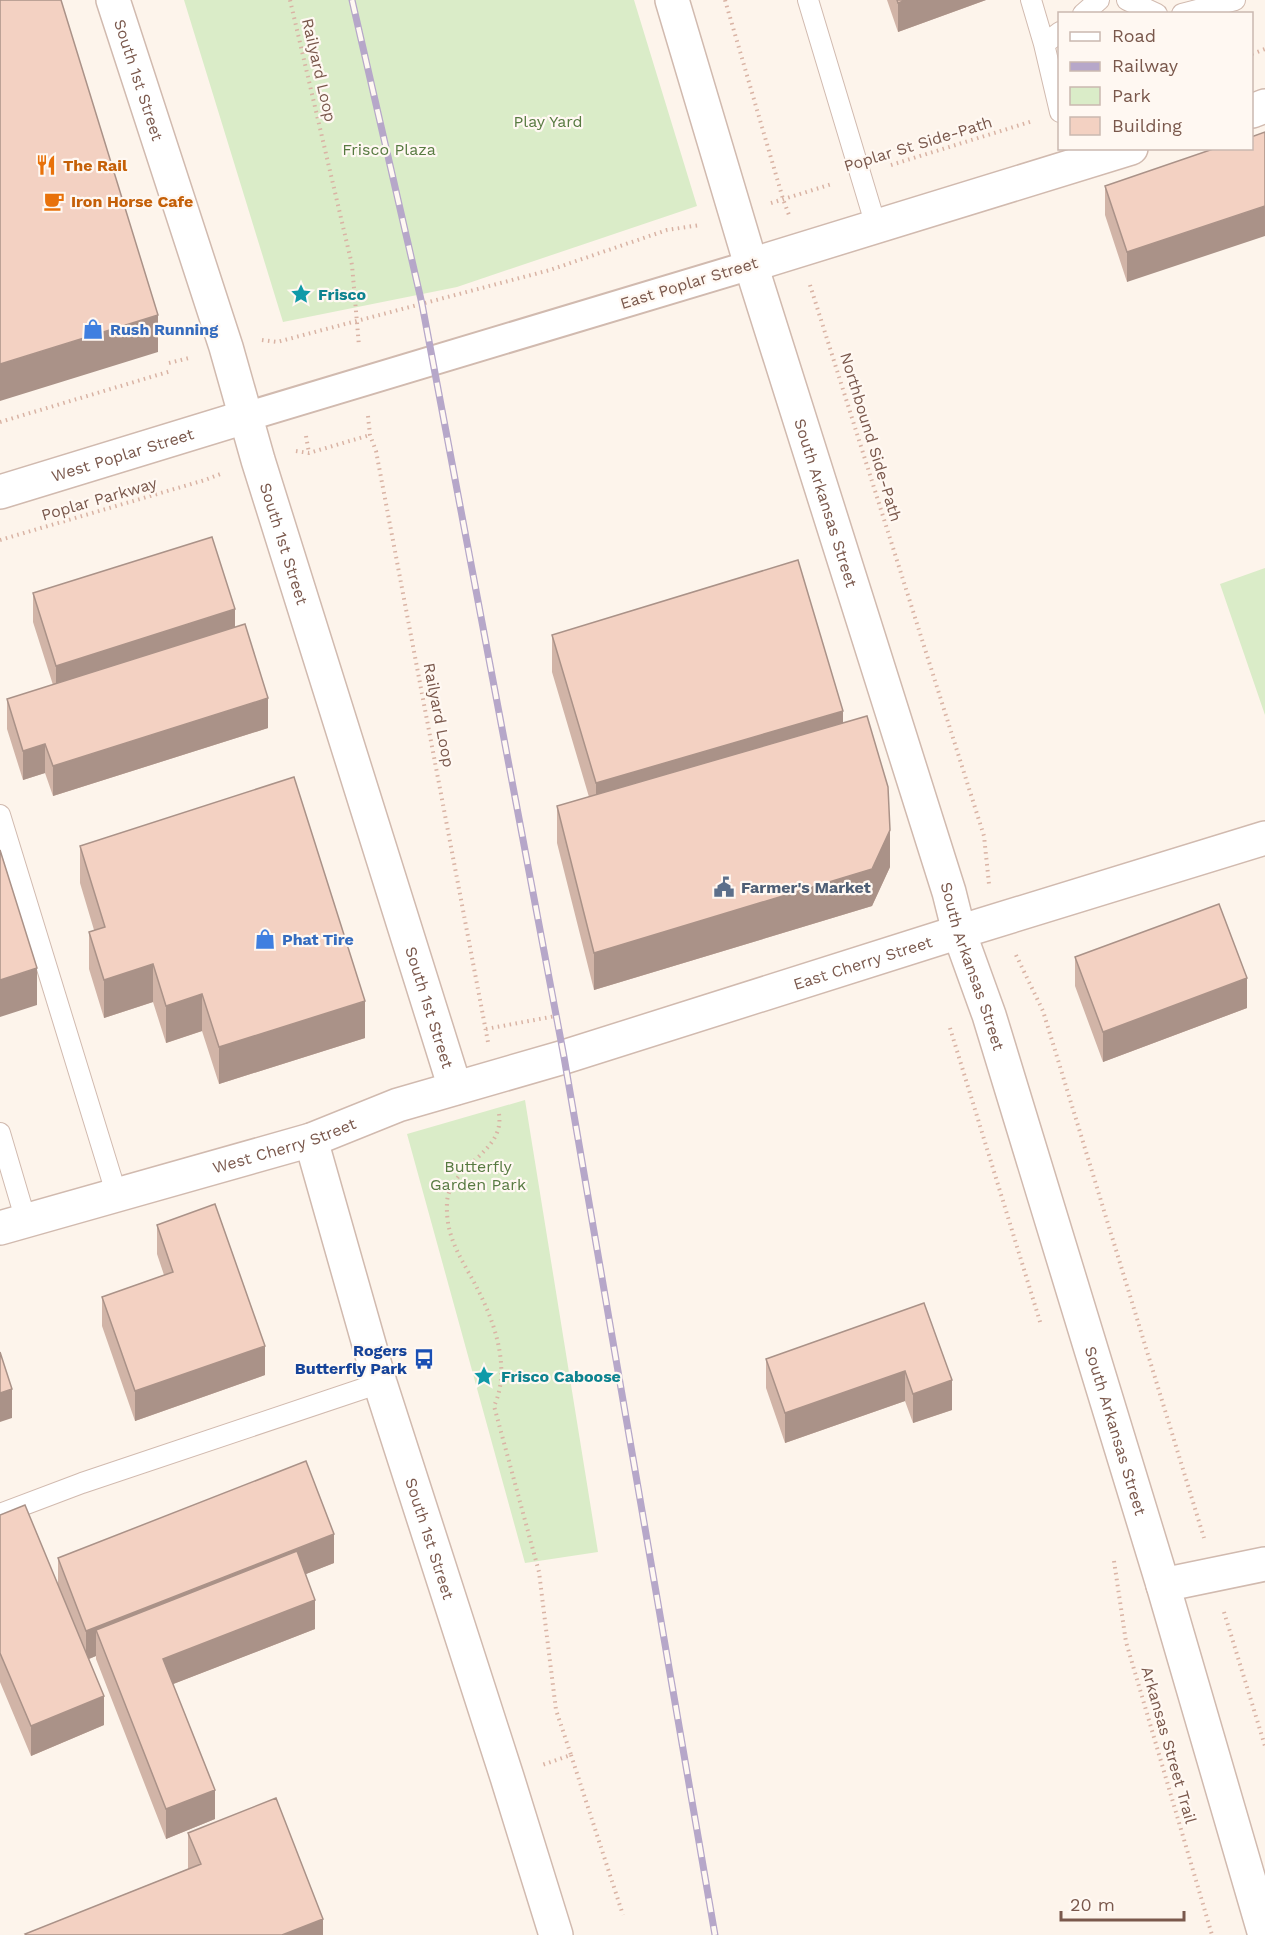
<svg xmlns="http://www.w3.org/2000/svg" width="1265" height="1935" viewBox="0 0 1265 1935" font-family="'Work Sans',sans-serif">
  <rect width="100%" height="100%" fill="#fdf4eb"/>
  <path fill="#daecc8" d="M184,0H634L697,206L457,287L283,322Z
    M1265,568V715L1220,584Z
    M525,1100L598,1552L525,1563L407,1134Z"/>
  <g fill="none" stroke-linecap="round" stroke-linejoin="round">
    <g stroke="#d1baaf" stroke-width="22">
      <path id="service" d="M808,0L876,226
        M1031,0L1044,44L1060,112
        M1127,0L1157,14
        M1083,14L1099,0
        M1182,14L1235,0
        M1044,44L1060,32
        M0,815L117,1196
        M0,1133L26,1221
        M0,1514L82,1483L380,1383"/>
    </g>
    <g stroke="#d1baaf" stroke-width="32">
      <path id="pedestrian" d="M245,417L751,265"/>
    </g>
    <g stroke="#d1baaf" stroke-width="36">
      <g id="minor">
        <path d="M1252,111L1265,106"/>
        <path d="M751,265L1131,148"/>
        <path id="s1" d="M311,1140L380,1383L507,1777L556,1935"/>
        <path id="s2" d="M0,1228L311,1140L398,1105L564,1057L959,932L1265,838"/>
        <path d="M1163,1585L1265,1564"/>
      </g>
    </g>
    <g stroke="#d1baaf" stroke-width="36">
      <g id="tertiary">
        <path id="s3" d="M113,0L226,347L258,460L455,1088"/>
        <path id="s4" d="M672,0L751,265L949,892L959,932L989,1015L1163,1585L1265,1935"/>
        <path id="s5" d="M0,492L245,417"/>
      </g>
    </g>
    <path stroke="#d9b3a4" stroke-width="4" stroke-dasharray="1.5 4.5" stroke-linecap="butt" d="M290,0L352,265L359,346
      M725,0L783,199L789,215
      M1252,54L1265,49
      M891,165L1033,121
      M771,203L832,184
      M810,285L984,836L989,884
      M262,340L277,342L550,270L667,230L700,225
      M169,363L189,358
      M368,416L370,435L376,451L488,1042
      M0,422L171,371
      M306,436L309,453
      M296,451L309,453L370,435
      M0,540L205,480L223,473
      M1016,955L1043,1011L1204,1538
      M950,1028L1041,1325
      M486,1029L561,1015
      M499,1114C505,1153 450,1165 447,1202C445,1242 465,1262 481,1296C497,1329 510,1372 494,1406L539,1572L556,1710L571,1755L542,1765
      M1114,1561L1126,1642L1212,1935
      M1224,1612L1265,1746
      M571,1755L623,1915"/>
    <use href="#service" stroke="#fff" stroke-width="20"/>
    <use href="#pedestrian" stroke="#fff" stroke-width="28"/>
    <use href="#minor" stroke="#fff" stroke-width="33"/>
    <use href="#tertiary" stroke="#fff" stroke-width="33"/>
    <g stroke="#b6a7c9" stroke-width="7">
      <path id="rail" d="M352,0L422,304L564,1057L715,1935"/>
    </g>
    <use href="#rail" stroke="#fff8f2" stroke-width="4.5" stroke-dasharray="14" stroke-linecap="butt"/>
  </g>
  <path fill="#d1b4a7" d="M887,0H986L898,32Z
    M1265,132L1127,282L1105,215V186Z
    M33,593L235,628L268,728L53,796L45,773L23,780L7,729V699L53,685L33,622Z
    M552,635L843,723L890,867L872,906L594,990L557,843V806L589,797L552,672Z
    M80,846L365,1038L219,1084L202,1031L166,1043L153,1002L104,1018L89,969V932L94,930L80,883Z
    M1075,957L1247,1008L1103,1062L1075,986Z
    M157,1225L265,1375L135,1421L102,1326V1297L164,1275L157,1254Z
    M924,1303L952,1410L913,1423L905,1401L785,1443L766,1388V1359Z
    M0,1515L58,1584V1558L334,1563L306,1574L315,1629L173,1684L215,1819L166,1839L96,1659V1656L89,1659L104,1725L31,1756L0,1682Z
    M188,1833L323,1935H25V1934L188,1869Z"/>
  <path fill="#aa9288" d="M906,0H986L898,32V3Z
    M1265,206V236L1127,282V252Z
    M158,315V352L0,401V364Z
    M235,609V639L56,696V666Z
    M268,698V728L53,796V766Z
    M843,711V749L596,820V783Z
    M45,744V773L23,780V751Z
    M890,830V867L872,906L594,990V953Z
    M153,964V1002L104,1018V980Z
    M37,968V1005L0,1017V980Z
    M1247,978V1008L1103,1062V1032Z
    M202,994V1031L166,1043V1006Z
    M365,1001V1038L219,1084V1047Z
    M265,1346V1375L135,1421V1391Z
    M905,1371V1401L785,1443V1413Z
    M952,1380V1410L913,1423V1394Z
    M12,1389V1418L0,1422V1393Z
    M334,1534V1563L105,1653L96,1630V1656L86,1660V1631Z
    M315,1600V1629L163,1688V1659Z
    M104,1696V1725L31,1756V1726Z
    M215,1790V1819L166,1839V1809Z
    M323,1919V1935H282Z"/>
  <path fill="#f3d1c2" stroke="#aa9288" stroke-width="1.5" d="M0,0H61L158,315L0,364Z
    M897,0H906L898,3Z
    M1265,132V206L1127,252L1105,186L1216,148H1251V137Z
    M212,537L235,609L56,666L33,593Z
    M798,560L843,711L596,783L552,635Z
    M245,624L268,698L53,766L45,744L23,751L7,699Z
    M867,716L888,787L890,830L872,869L594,953L557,806Z
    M294,777L365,1001L219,1047L202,994L166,1006L153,964L104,980L89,932L105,927L80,846Z
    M0,850L37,968L0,980Z
    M1219,904L1247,978L1103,1032L1075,957Z
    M215,1204L265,1346L135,1391L102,1297L173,1272L157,1225Z
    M924,1303L952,1380L913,1394L905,1371L785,1413L766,1359Z
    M0,1352L12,1389L0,1393Z
    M306,1461L334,1534L86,1631L58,1558Z
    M25,1505L104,1696L31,1726L0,1653V1515Z
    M297,1551L315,1600L163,1659L215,1790L166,1809L96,1630Z
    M276,1798L323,1919L282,1935H26L25,1934L201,1864L188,1833Z"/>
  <defs>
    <g id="restaurant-bare" transform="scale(1.62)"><path d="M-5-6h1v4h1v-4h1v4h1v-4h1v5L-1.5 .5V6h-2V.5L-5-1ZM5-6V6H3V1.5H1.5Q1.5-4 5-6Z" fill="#e8710a" stroke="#fff8f2" stroke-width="2.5" paint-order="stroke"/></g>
    <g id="cafe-bare" transform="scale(1.62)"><path d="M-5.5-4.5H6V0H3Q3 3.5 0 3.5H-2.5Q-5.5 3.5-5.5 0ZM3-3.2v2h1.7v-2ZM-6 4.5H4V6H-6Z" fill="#e8710a" stroke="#fff8f2" stroke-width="2.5" paint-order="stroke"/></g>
    <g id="sight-bare" transform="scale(1.62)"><path d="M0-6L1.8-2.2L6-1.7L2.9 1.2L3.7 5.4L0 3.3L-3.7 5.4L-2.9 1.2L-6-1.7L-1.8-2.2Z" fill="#0f9aa8" stroke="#fff8f2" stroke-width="2.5" paint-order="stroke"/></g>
    <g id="shop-bare" transform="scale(1.62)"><path d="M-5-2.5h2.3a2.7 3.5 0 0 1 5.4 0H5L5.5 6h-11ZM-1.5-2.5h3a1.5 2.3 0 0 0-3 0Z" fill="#3f7fe0" stroke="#fff8f2" stroke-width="2.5" paint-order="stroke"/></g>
    <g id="civic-bare" transform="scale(1.62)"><path d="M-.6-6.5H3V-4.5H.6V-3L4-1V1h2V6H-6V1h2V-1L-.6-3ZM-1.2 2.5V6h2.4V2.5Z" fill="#5c6f8a" stroke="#fff8f2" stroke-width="2.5" paint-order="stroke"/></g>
    <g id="bus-bare" transform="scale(1.62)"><path d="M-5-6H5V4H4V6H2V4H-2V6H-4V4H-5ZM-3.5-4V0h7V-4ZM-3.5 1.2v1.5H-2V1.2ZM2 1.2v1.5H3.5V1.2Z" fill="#1a4fb4" stroke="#fff8f2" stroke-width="2.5" paint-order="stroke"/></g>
  </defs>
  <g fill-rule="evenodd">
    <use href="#restaurant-bare" x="46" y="165"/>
    <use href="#cafe-bare" x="54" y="201"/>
    <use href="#sight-bare" x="301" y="294"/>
    <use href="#shop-bare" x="93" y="329"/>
    <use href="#civic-bare" x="724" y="887"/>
    <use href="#shop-bare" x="265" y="939"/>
    <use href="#bus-bare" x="424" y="1359"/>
    <use href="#sight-bare" x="484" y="1376"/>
  </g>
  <g text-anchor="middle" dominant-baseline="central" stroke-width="4.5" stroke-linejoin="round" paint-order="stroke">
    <g font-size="16" fill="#7a584c" stroke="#fff8f2">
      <text transform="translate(319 70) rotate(77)">Railyard Loop</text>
      <text stroke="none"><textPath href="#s3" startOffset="84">South 1st Street</textPath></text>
      <text transform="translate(918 144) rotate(-17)">Poplar St Side-Path</text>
      <text transform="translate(689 283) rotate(-17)">East Poplar Street</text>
      <text transform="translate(871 437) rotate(73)">Northbound Side-Path</text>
      <text stroke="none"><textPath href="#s5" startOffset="128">West Poplar Street</textPath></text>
      <text transform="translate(99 499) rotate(-16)">Poplar Parkway</text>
      <text stroke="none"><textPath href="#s4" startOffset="526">South Arkansas Street</textPath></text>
      <text stroke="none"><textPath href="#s3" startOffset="570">South 1st Street</textPath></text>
      <text transform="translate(439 715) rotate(79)">Railyard Loop</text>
      <text stroke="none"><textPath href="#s2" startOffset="903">East Cherry Street</textPath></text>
      <text stroke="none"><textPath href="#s4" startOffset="1012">South Arkansas Street</textPath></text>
      <text stroke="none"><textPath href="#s3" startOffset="1056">South 1st Street</textPath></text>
      <text stroke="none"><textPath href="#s2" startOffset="296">West Cherry Street</textPath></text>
      <text stroke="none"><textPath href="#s4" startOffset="1498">South Arkansas Street</textPath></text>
      <text stroke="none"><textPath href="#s1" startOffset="416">South 1st Street</textPath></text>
      <text transform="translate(1169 1745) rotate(74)">Arkansas Street Trail</text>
    </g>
    <g font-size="16" fill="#577a41" stroke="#fff8f2">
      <text x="548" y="121">Play Yard</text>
      <text x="389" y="149">Frisco Plaza</text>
      <text x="478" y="1166">Butterfly<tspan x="478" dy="18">Garden Park</tspan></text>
    </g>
    <g font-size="16" font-weight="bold" fill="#c56008" stroke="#fff8f2" text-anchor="start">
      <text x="63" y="165">The Rail</text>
      <text x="71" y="201">Iron Horse Cafe</text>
    </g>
    <g font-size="16" font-weight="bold" fill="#0d838f" stroke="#fff8f2" text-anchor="start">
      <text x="318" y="294">Frisco</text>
      <text x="501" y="1376">Frisco Caboose</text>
    </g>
    <g font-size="16" font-weight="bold" fill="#366cbe" stroke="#fff8f2" text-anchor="start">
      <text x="110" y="329">Rush Running</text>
      <text x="282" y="939">Phat Tire</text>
    </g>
    <g font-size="16" font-weight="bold" fill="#4e5e75" stroke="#fff8f2" text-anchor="start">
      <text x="741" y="887">Farmer's Market</text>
    </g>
    <g font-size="16" font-weight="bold" fill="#164399" stroke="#fff8f2" text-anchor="end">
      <text x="407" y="1350">Rogers<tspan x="407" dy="18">Butterfly Park</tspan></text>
    </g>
  </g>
  <rect x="1058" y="12" width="195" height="138" fill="#fff8f2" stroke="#cab8b0" stroke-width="1.5"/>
  <rect x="1070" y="32" width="30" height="9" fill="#ffffff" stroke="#cab8b0" stroke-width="1.5"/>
  <text x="1112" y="42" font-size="18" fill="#7a584c">Road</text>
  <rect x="1070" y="62" width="30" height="9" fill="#b6a7c9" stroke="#cab8b0" stroke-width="1.5"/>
  <text x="1112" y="72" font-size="18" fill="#7a584c">Railway</text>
  <rect x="1070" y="87" width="30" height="18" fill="#daecc8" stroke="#cab8b0" stroke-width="1.5"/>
  <text x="1112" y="102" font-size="18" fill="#7a584c">Park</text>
  <rect x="1070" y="117" width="30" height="18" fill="#f3d1c2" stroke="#cab8b0" stroke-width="1.5"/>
  <text x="1112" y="132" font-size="18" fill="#7a584c">Building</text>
  <path d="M1061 1911v9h123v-9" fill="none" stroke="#7a584c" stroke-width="3"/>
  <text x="1070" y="1911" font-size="18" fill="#7a584c" stroke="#fff8f2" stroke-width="4.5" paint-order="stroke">20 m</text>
</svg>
